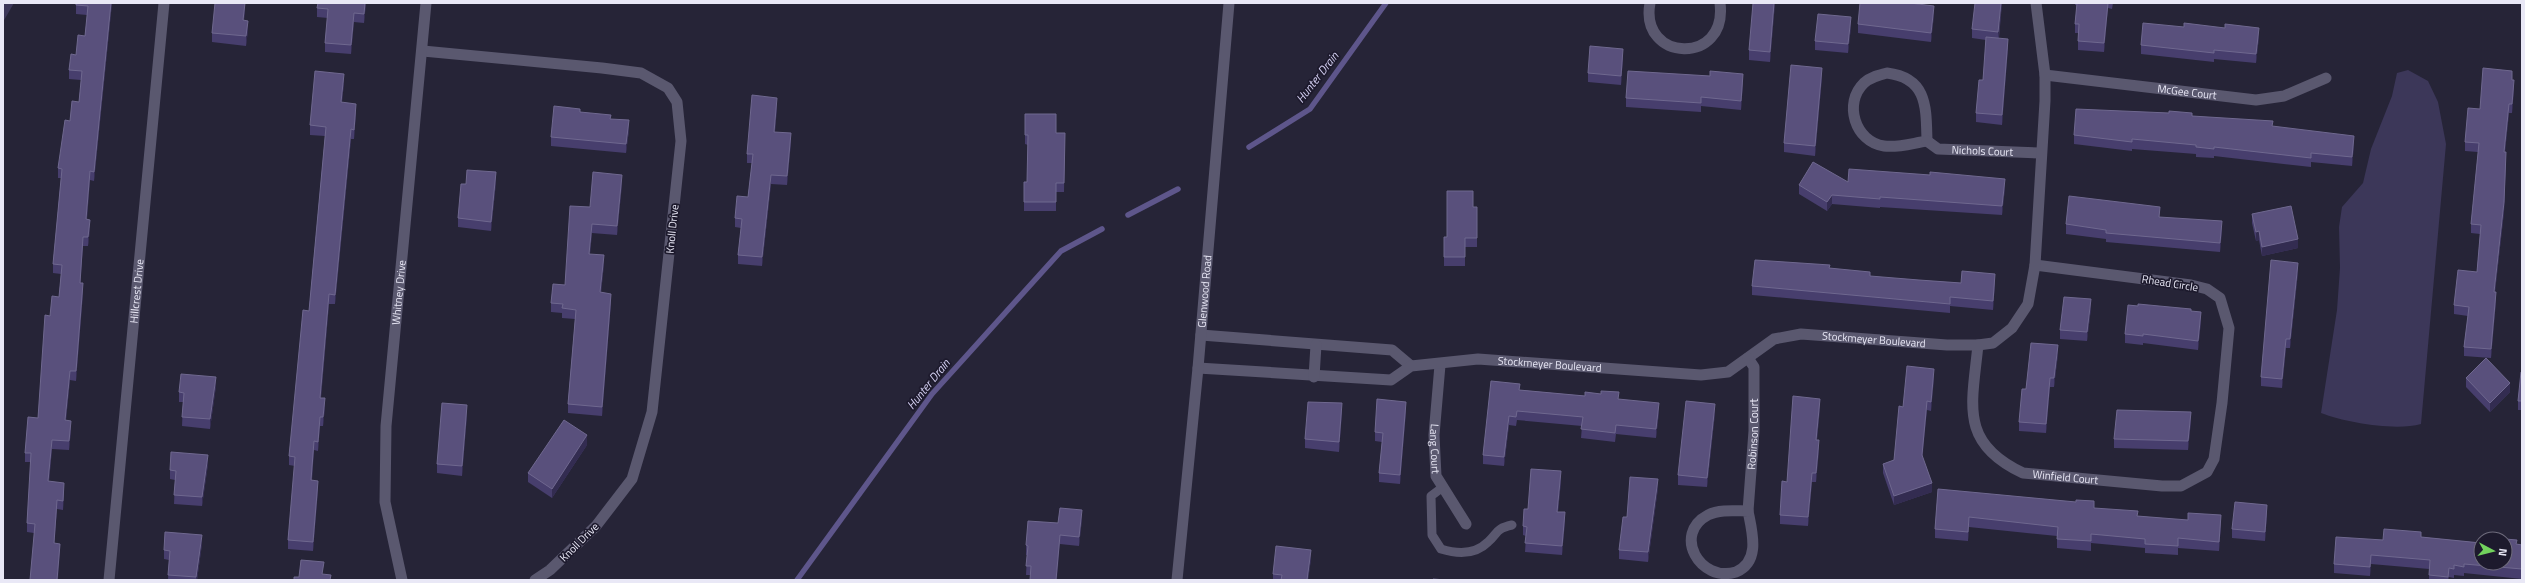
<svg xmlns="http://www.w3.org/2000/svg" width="2525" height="583" viewBox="0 0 2525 583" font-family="'Titillium Web',sans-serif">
  <rect width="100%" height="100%" fill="#262437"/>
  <path fill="#3c3759" d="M3,3H14L3,22Z
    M2408,70L2428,81L2438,102L2446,144L2421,424C2396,431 2347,423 2321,413L2337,310L2340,268L2339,227L2342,207L2363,183L2371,149L2392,96L2397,73Z"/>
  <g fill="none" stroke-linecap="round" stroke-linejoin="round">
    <path stroke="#5e568b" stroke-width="5.5" d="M1249,147L1310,109L1386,3
      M1128,215L1178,189
      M797,580L932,394L1061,251L1102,229"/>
    <path stroke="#5a586f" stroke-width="9" d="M1443,487L1431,496L1432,535L1441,549C1457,554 1475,555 1488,542C1499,532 1495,529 1512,525"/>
    <g stroke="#5a586f" stroke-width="11">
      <path d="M1650,3C1639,62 1728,66 1720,3"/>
      <path d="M423,51L602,68L641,73L668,88L677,102L681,141L652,412L632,479L596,526L550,570L535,580"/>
      <path d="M1887,73C1928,78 1926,108 1927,141C1913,143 1898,148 1884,146C1855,142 1843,103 1864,83C1871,77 1879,75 1887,73Z"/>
      <path id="s1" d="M2045,75L2256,100L2284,96L2326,78"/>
      <path id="s2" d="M1927,141L1938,149L2040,153"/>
      <path d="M1201,335L1392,350L1411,366"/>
      <path id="s3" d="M1978,345C1972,405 1959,443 2023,473L2162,486H2181L2207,472L2214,459L2222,403L2229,328L2220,298L2207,289L2191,285L2035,265"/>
      <path id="s4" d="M1440,365L1434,435L1436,476L1466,524"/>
      <path id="s5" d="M1198,368L1391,380L1411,366L1478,359L1701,375L1728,372L1774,339L1801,334L1947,345H1978L1993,343L2012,328L2028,304L2035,265L2045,101V75L2036,3"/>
      <path d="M1314,377L1316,345"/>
      <path d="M1748,511C1752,532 1761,561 1736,572C1700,583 1672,534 1708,515C1720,509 1736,511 1748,511Z"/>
      <path id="s6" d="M1748,511L1754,431V367L1748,358"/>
      <path id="s7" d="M109,580L164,3"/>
      <path id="s8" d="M402,580L385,502L386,426L426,3"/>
    </g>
    <path stroke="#5a586f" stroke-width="11" id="s9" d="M1177,580L1198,368L1229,3"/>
  </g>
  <path fill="#473e6d" d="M76,3H112L94,181L90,180L87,219L90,229L88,246H83L80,283L83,293L76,381L70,380L66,420L71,430L69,450L52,449L49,482L64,492L63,510L57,509L54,543L60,553L34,533L27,532V523L31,462H25V453L38,418L50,316L59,297L61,274L53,273V264L61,178H58V168L70,121L79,102L81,80L69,79V70L85,36L87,15L76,14Z
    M366,3L364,23L354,22L351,54L325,52V43L328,18L317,17V8Z
    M1775,3L1770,62L1749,60V50Z
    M2002,3L1999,38L2008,48L2002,125L1976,122V113L1983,80L1986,40L1972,38V29Z
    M2075,3H2113L2112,9L2108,8L2104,52L2078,50V33H2075V24L2077,5H2075Z
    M245,10L244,20L248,30L246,46L212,42V33Z
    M1934,15L1931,42L1858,33V24Z
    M1851,27L1848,53L1815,50V41Z
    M2259,37L2256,63L2214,59V62L2141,54V45Z
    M1623,58L1621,85L1588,82V73Z
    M1822,77L1815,156L1784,152V143Z
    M2512,80L2514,89L2512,113H2509L2505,152L2506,161L2504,212L2495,292L2496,301L2491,358L2464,356V347L2468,316L2454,314V305L2477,272L2480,234L2471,233V224L2478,152L2465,151V142L2480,109Z
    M344,83L342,102L356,113L354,139H351L335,304H329L321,398L325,407L323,426H320L318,451L314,450L312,480L318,490L313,551L288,549V540L295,466L289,465V456L309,311L325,136L310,135V125Z
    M1743,83L1741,110L1701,106V112L1626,107V98Z
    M777,107L775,132L791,142L787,185L771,184L762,266L738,264V255L741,228L735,227V218L748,197L752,163H747V154Z
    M580,112L611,119L629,130L626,153L551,146V137Z
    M1025,114L1056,133H1065L1064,192H1056V211H1024V182H1027L1028,145L1025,144Z
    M2192,116L2273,127L2354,145L2352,166L2311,162V167L2214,156V158L2196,157V154L2132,149V151L2074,144V135Z
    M496,182L491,231L458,227V218L466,184Z
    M1848,182L2005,188L2002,215L1880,207V208L1832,204L1827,211L1799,194V185Z
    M622,184L617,235L592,233L590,254L604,264L601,293L611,303L602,416L568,413V404L575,319L562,318V313L551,312V303L565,285L590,207Z
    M1477,207V247H1465V266H1444V237H1447Z
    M2252,214L2298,248L2262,256L2259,240L2256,241L2252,223Z
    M2160,217L2222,230L2220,252L2106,242V239L2066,234V224Z
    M1830,268L1870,277L1961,283H1995L1993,310L1950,306V313L1752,295V286Z
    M2298,272L2290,348H2286L2282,388L2261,386V377Z
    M2091,308L2087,341L2060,339V330Z
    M2191,311L2201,321L2198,350L2143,343V345L2125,343V334Z
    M2058,354L2054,387H2050L2046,433L2019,431V422Z
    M2522,372V410H2518V401Z
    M1934,378L1931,411L1927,410L1922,457L1932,492L1894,505L1883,473V464L1894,460L1903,407Z
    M2466,378L2510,392L2490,412L2466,387Z
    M216,386L210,429L182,426L183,402H179V392Z
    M1520,390L1619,399L1659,412L1656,438L1616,434L1615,442L1581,438L1582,426L1517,420L1516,426L1509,425L1504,466L1483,464V455Z
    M1820,408L1817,440L1819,450L1816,482H1812L1808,526L1780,524V515L1787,482Z
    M1406,411L1400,484L1379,482V473L1382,442L1375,441V432Z
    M1342,412L1339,452L1305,448V439Z
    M1715,413L1707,487L1678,485V475Z
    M467,415L462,476L437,473V464Z
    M2191,421L2188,450L2114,448V439Z
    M587,445L552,498L528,482V473Z
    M208,464L202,506L174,504L175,480L170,479V470Z
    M1561,481L1558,512L1565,521L1562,555L1525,552L1526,536L1523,535V526L1528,509Z
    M1658,488L1648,562L1619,559V550L1627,517Z
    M1938,489L2094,508L2138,516L2221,524L2219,551L2178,548V555L2145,553V548L2091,543V551L2057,548V536L1969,527L1968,541L1935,538V529Z
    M2267,514L2265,541L2232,538V529Z
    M1082,519L1079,546L1060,544L1030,575H1026L1027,555H1026V545L1058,523Z
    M2421,537L2481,543L2522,545V579L2464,573V576L2454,575V578L2449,577L2448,580H2429V569L2371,564L2370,576L2334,573V564L2383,540Z
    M202,544L197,580H168L169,560L164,559V550Z
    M1311,559L1308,580H1273V574Z"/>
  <path fill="#332c51" d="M111,3H112L94,181V172Z
    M245,3V10L243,29V20Z
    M365,3H366L364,23V14Z
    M1774,3H1775L1770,62V52Z
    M2001,3H2002L1998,41V32Z
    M2108,3V8L2104,52V43Z
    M1934,6V15L1931,42V33Z
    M354,13V22L351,54V45Z
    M1851,17V27L1848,53V44Z
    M248,21V30L246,46V36Z
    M2259,28V37L2256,63V54Z
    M2008,39V48L2002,125V115Z
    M1623,49V58L1621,85V76Z
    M1822,68V77L1815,156V146Z
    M344,74V83L341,111V102Z
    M1743,74V83L1741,110V101Z
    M2514,80V89L2512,113V104Z
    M777,98V107L774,141V132Z
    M356,104V113L354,139V130Z
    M2509,104V113L2504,161V152Z
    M629,120V130L626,153V144Z
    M351,129V139L335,304V295Z
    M791,133V142L787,185V176Z
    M2354,136V145L2352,166V157Z
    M2506,152L2504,212L2494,301V292Z
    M90,171V180L86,228V219Z
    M496,172V182L491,231V222Z
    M622,175V184L617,235V226Z
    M771,175V184L762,266V257Z
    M2005,179V188L2002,215V206Z
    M1832,195V204L1827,211V202Z
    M90,220V229L88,246V237Z
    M2222,221V230L2220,252V243Z
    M592,224V233L589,263V254Z
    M2259,231V240L2256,241V232Z
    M83,237V246L80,292V283Z
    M2298,239V248L2262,256V247Z
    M604,255V264L600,302V292Z
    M2298,263V272L2290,348V339Z
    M1995,274V283L1993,310V301Z
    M83,283V293L76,381V371Z
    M2496,292V301L2491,358V349Z
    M329,294V304L320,407V398Z
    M611,294V303L602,416V407Z
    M2091,299V308L2087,341V332Z
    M2201,312V321L2198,350V341Z
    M2286,339V348L2282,388V379Z
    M2058,345V354L2054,387V378Z
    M1934,369V378L1931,411V402Z
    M70,371V380L65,429V420Z
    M216,377V386L210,429V419Z
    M2050,378V387L2046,433V424Z
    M2510,383V392L2490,412V403Z
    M325,398V407L323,426V417Z
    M1820,399V408L1816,449V440Z
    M1927,401V410L1922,464V455Z
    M1406,402V411L1400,484V475Z
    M1342,403V412L1339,452V442Z
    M1659,403V412L1656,438V429Z
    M1715,404V413L1707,487V478Z
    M467,405V415L462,476V466Z
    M2191,412V421L2188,450V441Z
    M1509,416V425L1504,466V457Z
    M320,417V426L318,451V442Z
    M71,421V430L69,450V441Z
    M587,435V445L552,498V489Z
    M52,440V449L48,491V481Z
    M1819,440V450L1816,482V473Z
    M314,441V450L311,489V480Z
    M208,455V464L202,506V497Z
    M1561,471V481L1557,521V512Z
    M1812,473V482L1808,526V517Z
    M1658,479V488L1648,562V552Z
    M318,481V490L313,551V542Z
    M64,483V492L63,510V501Z
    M1932,483V492L1894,505V496Z
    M57,500V509L54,552V543Z
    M2267,505V514L2265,541V532Z
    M1082,510V519L1079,546V537Z
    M1565,512V521L1562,555V546Z
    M2221,515V524L2219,551V542Z
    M1969,517V527L1968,541V532Z
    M202,535V544L197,580H196Z
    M1060,535V544L1057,580H1056Z
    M60,544V553L58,580H57Z
    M1311,550V559L1308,580H1307Z
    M2371,555V564L2370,576V567Z"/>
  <path fill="#59507c" stroke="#6f688f" d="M76,3H111L94,172L90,171L86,219L90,220L88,237H83L80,283H83L76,371H70L65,420L71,421L69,441L52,440L48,481L64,483L63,501L57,500L54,543L60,544L57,580H30L35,524L27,523L31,453H25L28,417L38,418L45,315L50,316L52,296L59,297L62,265L53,264L62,169L58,168L65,120L70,121L72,101L79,102L82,71L69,70L71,54L76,55L78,35L85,36L88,6L76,5Z
    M215,3H245L243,20L248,21L246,36L212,33Z
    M318,3H365L364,14L354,13L351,45L325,43L328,9L317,8Z
    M1753,3H1774L1770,52L1749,50Z
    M1860,3H1910L1934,6L1931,33L1858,24Z
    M1975,3H2001L1998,32L1972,29Z
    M2077,3H2108L2104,43L2078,41L2079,24H2075Z
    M1818,14L1851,17L1848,44L1815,41Z
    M2143,23L2184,27V23L2225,28V24L2259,28L2256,54L2214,50V53L2141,45Z
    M1986,37L2008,39L2002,115L1976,113L1979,80H1983Z
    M1590,46L1623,49L1621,76L1588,73Z
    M1791,65L1822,68L1815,146L1784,143Z
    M2483,68L2512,71V80H2514L2512,104H2509L2504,152H2506L2504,202L2494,292H2496L2491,349L2464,347L2469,307L2454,305L2458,270L2477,272L2481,225L2471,224L2479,143L2465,142L2468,108L2480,109Z
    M315,71L344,74L341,102L356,104L354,130L351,129L335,295L329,294L320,398H325L323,417H320L318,442L314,441L311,480L318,481L313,542L288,540L295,457L289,456L303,310L309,311L326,127L310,125Z
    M1628,71L1710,76V71L1743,74L1741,101L1701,97V103L1626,98Z
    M752,95L777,98L774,132L791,133L787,176L771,175L762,257L738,255L742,219L735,218L737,196L748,197L753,154H747Z
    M554,106L580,109V112L611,115L610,119L629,120L626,144L551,137Z
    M2076,109L2169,113V111L2192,113V116L2273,121L2272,126L2354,136L2352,157L2311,153V158L2214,147V149L2196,147V145L2132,139V142L2074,135Z
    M1025,114H1056V133H1065L1064,183H1056V202H1024V182H1027L1028,135H1025Z
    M1813,162L1848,182L1849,169L1930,175V172L2005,179L2002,206L1880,197V199L1832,195L1827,202L1799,185Z
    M467,170L496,172L491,222L458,218L461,184H466Z
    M593,172L622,175L617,226L592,224L589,254L604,255L600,292L611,294L602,407L568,404L576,310L562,308L563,304L551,303L553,284L565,285L570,206L590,207Z
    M1447,191H1473V207H1477V238H1465V257H1444V237H1447Z
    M2069,196L2160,207L2159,217L2222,221L2220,243L2106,233V230L2066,224Z
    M2291,206L2298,239L2262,247L2259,231L2256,232L2252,214Z
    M1755,260L1830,265L1829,268L1870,272V276L1919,280L1961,283L1962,271L1995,274L1993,301L1950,297V304L1752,286Z
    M2271,260L2298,263L2290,339H2286L2282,379L2261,377Z
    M2064,297L2091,299L2087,332L2060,330Z
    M2138,304L2191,309V311L2201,312L2198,341L2143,334V336L2125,334L2128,305L2138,306Z
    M2031,343L2058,345L2054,378H2050L2046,424L2019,422L2022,389H2026Z
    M2486,358L2510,383L2490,403L2466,378Z
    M1907,366L1934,369L1931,402L1927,401L1922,455L1932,483L1894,496L1883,464L1894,460L1899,406L1903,407Z
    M2521,372H2522V401H2518Z
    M181,374L216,377L210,419L182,417L184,393L179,392Z
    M1491,381L1520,384L1519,390L1585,396V392L1601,394V391L1619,392L1618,399L1659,403L1656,429L1616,425L1615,433L1581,429L1583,417L1517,411L1516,417L1509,416L1504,457L1483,455Z
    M1793,396L1820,399L1816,440H1819L1816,473H1812L1808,517L1780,515L1782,481L1787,482Z
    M1377,399L1406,402L1400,475L1379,473L1383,433L1375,432Z
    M1686,401L1715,404L1707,478L1678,475Z
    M1308,402L1342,403L1339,442L1305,439Z
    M442,403L467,405L462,466L437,464Z
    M2117,410L2191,412L2188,441L2114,439Z
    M564,420L587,435L552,489L528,473Z
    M171,452L208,455L202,497L174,495L176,471L170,470Z
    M1531,469L1561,471L1557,512H1565L1562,546L1525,543L1527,527L1523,526L1524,509H1528Z
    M1630,477L1658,479L1648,552L1619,550L1623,517H1627Z
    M1938,489L2076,502V500L2094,501V508L2138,511L2137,516L2188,520V513L2221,515L2219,542L2178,538V546L2145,544V539L2091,534V541L2057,539L2058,527L1969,517L1968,532L1935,529Z
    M2235,502L2267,505L2265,532L2232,529Z
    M1060,508L1082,510L1079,537L1060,535L1056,580H1030L1031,566H1026L1028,546L1026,545L1028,521L1058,523Z
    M2384,529L2421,532V537L2481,543V563H2505V539L2517,540L2516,544L2522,545V569L2464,564V567L2454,565V569L2449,568L2448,577L2429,575L2430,560L2371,555L2370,567L2334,564L2336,537L2383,540Z
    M165,532L202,535L196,577L168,575L170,551L164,550Z
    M2482,537L2502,539H2481Z
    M1276,546L1311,550L1307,580H1281L1282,575L1273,574Z
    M301,560L324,562L322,574L331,575L330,580H294V577H299Z
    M1433,579L1446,580H1432Z"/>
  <g text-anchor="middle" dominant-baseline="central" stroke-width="3.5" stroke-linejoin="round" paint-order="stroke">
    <g font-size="11" fill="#e9e8f6" stroke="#1d1a2d">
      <text stroke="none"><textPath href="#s1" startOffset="143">McGee Court</textPath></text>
      <text stroke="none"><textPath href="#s2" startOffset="58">Nichols Court</textPath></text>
      <text transform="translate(672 229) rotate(-84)">Knoll Drive</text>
      <text transform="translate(2170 283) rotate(9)">Rhead Circle</text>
      <text stroke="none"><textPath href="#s7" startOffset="290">Hillcrest Drive</textPath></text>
      <text stroke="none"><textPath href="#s8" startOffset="290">Whitney Drive</textPath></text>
      <text stroke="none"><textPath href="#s9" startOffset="290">Glenwood Road</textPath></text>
      <text stroke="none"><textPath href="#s5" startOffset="693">Stockmeyer Boulevard</textPath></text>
      <text stroke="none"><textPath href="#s5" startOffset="357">Stockmeyer Boulevard</textPath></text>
      <text stroke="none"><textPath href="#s6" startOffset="77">Robinson Court</textPath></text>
      <text stroke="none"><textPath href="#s4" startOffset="84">Lang Court</textPath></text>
      <text stroke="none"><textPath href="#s3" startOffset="193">Winfield Court</textPath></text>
      <text transform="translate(579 542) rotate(-45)">Knoll Drive</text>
    </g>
    <g font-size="12" font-style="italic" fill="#d4d0f2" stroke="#1d1a2d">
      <text transform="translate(1317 77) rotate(-52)">Hunter Drain</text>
      <text transform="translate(928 384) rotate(-51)">Hunter Drain</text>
    </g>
  </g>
  <rect width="2525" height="583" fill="none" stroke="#e9e8f6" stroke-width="8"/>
  <g transform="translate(2493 551) rotate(97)"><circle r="19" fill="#1d1a2d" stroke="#6f6c7d"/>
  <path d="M0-3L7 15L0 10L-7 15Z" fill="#72d25d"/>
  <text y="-6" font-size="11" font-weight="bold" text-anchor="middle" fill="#e9e8f6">N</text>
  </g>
</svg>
